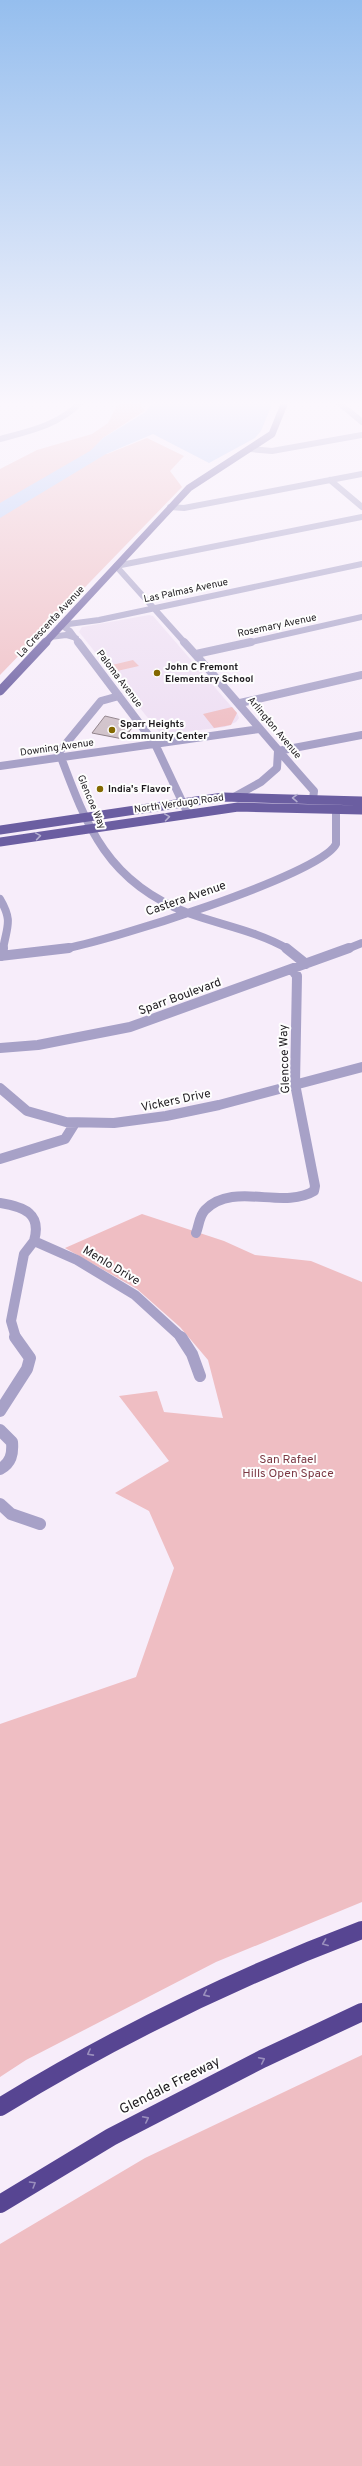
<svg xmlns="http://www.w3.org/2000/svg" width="362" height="2466" viewBox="0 0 362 2466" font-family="Overpass,sans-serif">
  <rect width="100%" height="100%" fill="#f7edfa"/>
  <path fill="#eedff3" d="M149,615L153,616L237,713L239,718L236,722L225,727L167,734L160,733L79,632L82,627Z"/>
  <path fill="#efbec3" d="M121,403L141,404L144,411L103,438L93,449L107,454L147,438L184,456L170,471L182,487L0,675V469L37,450L92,434L108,423L116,407Z
    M133,660L139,666L117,671L112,665Z
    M232,707L237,713L231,725L214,728L203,714Z
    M142,1214L224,1241L255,1255L311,1261L362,1282V1902L216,1962L26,2060L0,2077V1724L136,1677L174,1568L149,1511L115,1493L169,1461L119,1396L157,1391L164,1412L223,1418L208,1360L180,1327L137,1289L65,1248Z
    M362,2055V2466H0V2244L145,2158Z"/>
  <path fill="#b9cdf6" d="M153,402H273L261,431L255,438L209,463L153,434L106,454L0,518V503L90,451L103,438L144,413Z"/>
  <path fill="#d0c1c9" stroke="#8d7e86" d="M105,716L126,721L122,726L132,728L123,739L92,733Z"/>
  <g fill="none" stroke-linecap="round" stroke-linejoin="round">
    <path stroke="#a7a1c7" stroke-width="6" d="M338,402L362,422
      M0,439C30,431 59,425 81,402
      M250,449L272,451L362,435
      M330,480L362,507
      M170,507L184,508L362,474
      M116,566L185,643
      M116,566L362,517
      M61,625L99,620L362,564
      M61,625L70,631L79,643
      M50,637L66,635L76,638
      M247,643L362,617"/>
    <path stroke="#a7a1c7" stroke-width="8" d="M78,642L155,744L188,814
      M184,642C229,691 270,742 314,791L313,799
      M196,654L251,642
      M119,696L101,701L59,752C87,827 107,882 188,913C221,925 257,931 288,949
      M240,703L362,675
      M0,766L259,729
      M234,797L261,782L277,768L278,751L362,735
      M0,899C13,921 7,926 3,949
      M62,949C103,943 321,875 336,844V809
      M347,949L362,943"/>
    <path stroke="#a7a1c7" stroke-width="10" d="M286,948L306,964
      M0,956L69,948
      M2,956L3,948
      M0,1048L38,1045L130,1027L349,948
      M0,1088L27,1111L66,1122L114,1123L166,1116L219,1105L362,1067
      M0,1159L65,1139L75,1123
      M0,1203C24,1207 42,1213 34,1241L77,1260L135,1295L182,1338
      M196,1233C199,1226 199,1216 205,1210C233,1181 283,1210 314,1191L315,1186L295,1084L297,976L292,969
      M16,1338L11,1321L24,1254L34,1241"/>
    <path stroke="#a7a1c7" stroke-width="12" d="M181,1337L192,1354L200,1376
      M0,1411L27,1369L30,1358L15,1337
      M0,1430L12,1442C13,1454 11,1463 0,1469
      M0,1504L11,1514L40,1524"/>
    <path stroke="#6b5ea1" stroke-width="7" d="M45,643L189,488L272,434L285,402"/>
    <path stroke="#6b5ea1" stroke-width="9" d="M0,691L46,642
      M0,830L223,797L362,801
      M0,842L238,807L362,810"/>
    <path stroke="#574592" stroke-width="18" d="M0,2107C116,2036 235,1978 362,1930
      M0,2204L111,2137L262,2059L362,2012"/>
  </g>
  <defs><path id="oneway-chevron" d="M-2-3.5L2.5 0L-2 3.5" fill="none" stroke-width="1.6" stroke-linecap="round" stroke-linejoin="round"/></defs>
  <g stroke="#b4aed0">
    <use href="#oneway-chevron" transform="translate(295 798) rotate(-179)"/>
    <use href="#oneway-chevron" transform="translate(167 817) rotate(-8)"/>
    <use href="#oneway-chevron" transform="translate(38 836) rotate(-9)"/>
  </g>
  <g stroke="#9a8fbd">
    <use href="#oneway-chevron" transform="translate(325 1943) rotate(159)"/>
    <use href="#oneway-chevron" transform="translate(206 1994) rotate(156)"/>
    <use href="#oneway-chevron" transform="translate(90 2053) rotate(152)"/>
    <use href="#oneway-chevron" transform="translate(262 2060) rotate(-26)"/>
    <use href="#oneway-chevron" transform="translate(146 2119) rotate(-27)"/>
    <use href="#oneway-chevron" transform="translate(33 2184) rotate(-31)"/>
  </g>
  <linearGradient id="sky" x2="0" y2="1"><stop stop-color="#95beee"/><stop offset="0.54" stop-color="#fbf7fd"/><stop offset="1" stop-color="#fbf7fd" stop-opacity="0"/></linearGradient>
  <rect width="362" height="747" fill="url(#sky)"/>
  <g fill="#836801" stroke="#fefefe" stroke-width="1.5">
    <circle cx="157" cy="673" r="4"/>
    <circle cx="112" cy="730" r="4"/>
    <circle cx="100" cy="789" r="4"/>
  </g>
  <g text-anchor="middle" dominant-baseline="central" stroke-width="4" stroke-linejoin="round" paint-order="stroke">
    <g font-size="10" fill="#1e1b1f" stroke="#fefefe">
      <text transform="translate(186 591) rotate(-12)">Las Palmas Avenue</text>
      <text transform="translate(51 622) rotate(-47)">La Crescenta Avenue</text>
      <text transform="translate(277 626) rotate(-12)">Rosemary Avenue</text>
      <text transform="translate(119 679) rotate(53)">Paloma Avenue</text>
      <text transform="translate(274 728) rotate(50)">Arlington Avenue</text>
      <text transform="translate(57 748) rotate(-8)">Downing Avenue</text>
      <text transform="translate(91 802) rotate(67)">Glencoe Way</text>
      <text transform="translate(179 804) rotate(-8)">North Verdugo Road</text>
    </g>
    <g font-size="10" font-weight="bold" fill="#1e1b1f" stroke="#fefefe" text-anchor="start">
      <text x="165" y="667">John C Fremont<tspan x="165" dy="12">Elementary School</tspan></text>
      <text x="120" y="724">Sparr Heights<tspan x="120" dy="12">Community Center</tspan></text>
      <text x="108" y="789">India's Flavor</text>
    </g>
    <g font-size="12" fill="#1e1b1f" stroke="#fefefe">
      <text transform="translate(186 899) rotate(-19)">Castera Avenue</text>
      <text transform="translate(180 997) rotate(-20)">Sparr Boulevard</text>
      <text transform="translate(285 1059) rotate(-92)">Glencoe Way</text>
      <text transform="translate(176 1101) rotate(-12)">Vickers Drive</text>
      <text transform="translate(111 1266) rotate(31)">Menlo Drive</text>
    </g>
    <g font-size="12" fill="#7c3a45" stroke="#fefefe">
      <text x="288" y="1460">San Rafael<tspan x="288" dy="14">Hills Open Space</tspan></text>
    </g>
    <g font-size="14" fill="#1e1b1f" stroke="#fefefe">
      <text transform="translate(170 2086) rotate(-27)">Glendale Freeway</text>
    </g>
  </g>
</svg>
